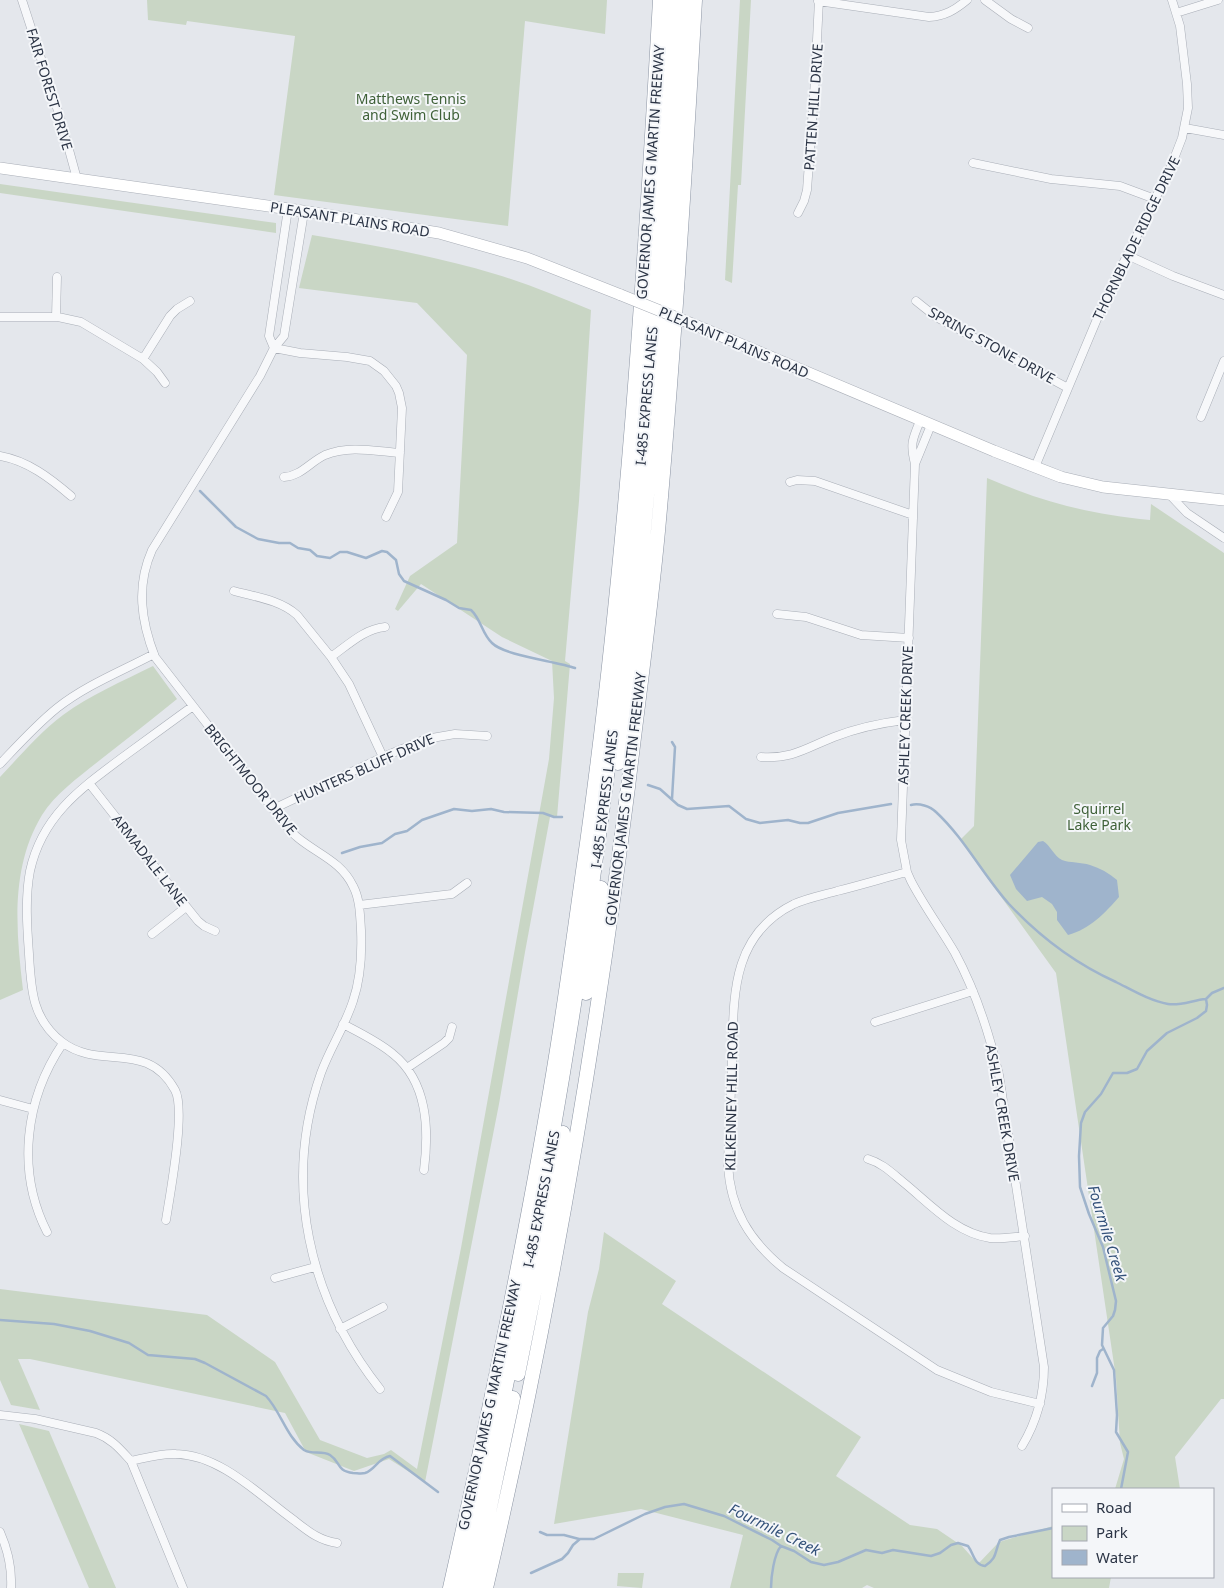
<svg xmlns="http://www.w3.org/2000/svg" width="1224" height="1588" viewBox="0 0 1224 1588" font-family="'Noto Sans',sans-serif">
  <rect width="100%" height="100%" fill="#e4e7ec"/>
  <path fill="#c9d6c5" d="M147,0H607L605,34L525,21L508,226L274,195L295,36L187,21L186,25L148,20Z
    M740,0H751L741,185H738L732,283L725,280Z
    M0,184L276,223V233L0,193Z
    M312,235C374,245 435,256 495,274C528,284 559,297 591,310L579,501L565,661L570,664L557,817H550L525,952L499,1104L425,1482L389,1459L354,1471L306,1452L285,1413L30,1359H18L40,1410L11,1405L0,1380V1289L207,1315L275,1362L320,1440L367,1458L384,1454L391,1450L417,1469L461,1248L549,759L554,698L552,661L502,637L421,584L398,611L395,609L410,576L457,543L467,355L417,303L299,288Z
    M987,478C1043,502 1088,514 1150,520L1151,504L1224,553V1399H1221L1175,1457L1180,1489H1115L1124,1459L1120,1443L1116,1378L1056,973L960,840L974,826Z
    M153,666L177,699C152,719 126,740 100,760C79,777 56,793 42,815C10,868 16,931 23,990L0,1000V777C20,756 39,733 63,715C90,695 123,681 153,666Z
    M604,1232L676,1281L662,1304L861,1437L836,1476L910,1525L937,1529L962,1546L978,1564L999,1542L1053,1526V1577H1111L1109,1588H874L867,1585L862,1588H730L743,1535L641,1509L554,1524L588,1312L599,1269Z
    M19,1424L49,1431L116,1588H89Z
    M618,1573H644L642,1588L617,1586Z"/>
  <path fill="#9fb4cc" d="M1043,841C1050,845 1054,856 1062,860C1070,863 1081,862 1090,865C1100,868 1109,873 1117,880L1119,897C1105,913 1090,929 1068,935L1057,920V912L1052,904L1042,897L1027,901L1016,889L1010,875L1038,842Z"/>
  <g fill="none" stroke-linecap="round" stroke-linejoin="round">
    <path stroke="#9fb4cc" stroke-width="2.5" d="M200,491L236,527L258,539L279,543H290L298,548L310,550L317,556L330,558L340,552H347L366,558L382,551L387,552L396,560L399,574L404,581L446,600L459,608L471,610C481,619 482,634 492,643C505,656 556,661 575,668
      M648,785L660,789L678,805L687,809L729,806L746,819L760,823L788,820L800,823H808L838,813L891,804
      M672,799L675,747L672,742
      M911,805C919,803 930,806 936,812C965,839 983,875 1009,904C1039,936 1076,964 1116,982C1132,990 1150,1001 1168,1004C1181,1006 1193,1000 1206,999
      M342,853L360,847L382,843L395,834L407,831L422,820L454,809L472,811L491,809L504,812L543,813L554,817H562
      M1206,999L1212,993L1224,988
      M0,1320L54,1324L90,1331L129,1343L148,1355L195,1359L205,1363L266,1396C281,1412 286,1436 304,1450C312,1455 322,1450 330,1455C341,1462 336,1471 353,1473C357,1473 361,1474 365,1473C375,1470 378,1458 390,1456L438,1492
      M1092,1386L1097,1373V1358L1100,1351L1103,1349
      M1121,1489L1128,1452L1116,1432L1117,1415L1114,1370L1102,1345L1103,1328L1113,1316L1115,1310L1116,1301L1103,1247L1089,1214L1080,1187L1079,1156L1081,1123L1085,1112L1101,1094L1113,1073H1127L1137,1069L1147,1051L1167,1033L1197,1018L1206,1011L1207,1005L1206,999
      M540,1532L547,1535H564L579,1539
      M531,1573L562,1559L568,1553L573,1545L580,1539H594L645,1514L665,1507L684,1504L724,1516L772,1540L781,1546L794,1551L811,1562L824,1565L838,1562L866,1550L882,1553L893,1550L931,1556L940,1553L951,1545L958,1543L968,1546C974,1554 974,1565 985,1566C998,1557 994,1553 1000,1540L1009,1537L1053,1528
      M771,1588C771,1577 774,1554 781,1546"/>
    <g stroke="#a9aeb7" stroke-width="9">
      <path id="street" d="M22,0L60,117L77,179
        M985,0L1011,19L1028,28
        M818,1L929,17C945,16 955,10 967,0
        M1176,13L1218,0
        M1185,128L1224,135
        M973,163L1051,179L1120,186L1155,199
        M288,209L269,336L274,348L284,336L304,212
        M798,213L804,201L807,190L815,80L819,0
        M1127,255L1173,276L1224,295
        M916,301L936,317L1068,388
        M0,317H58L81,322L143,359L157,372L165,383
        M56,317L57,277
        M143,359L170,316L177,309L190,301
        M1201,417L1224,361
        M920,421C912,440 910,444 915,464L931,425
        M0,456C28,461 50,478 71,496
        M915,464L901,840L907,872L911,881C924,906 941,929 955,953C976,992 989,1032 999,1075L1044,1367C1044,1395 1037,1421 1022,1446
        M1035,467L1105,300L1170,169L1182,138L1188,108L1187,84L1180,26L1172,0
        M284,477C301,476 310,462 325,455C349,445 375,451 400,453
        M790,482L797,480L815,481L913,515
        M1169,494L1187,513L1224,538
        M234,591C256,597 280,600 297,615L331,657L349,684L383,757
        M777,614L806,617L861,635L909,638
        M331,657C348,645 364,629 385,627
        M761,757C793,759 806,748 834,737C857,728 880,723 905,720
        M0,764C18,745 36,725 57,708C86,685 122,671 154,654
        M89,783L181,900L198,921L204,926L215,931
        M273,809L383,757L426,739L455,734L487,736
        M907,872C884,878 861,885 837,891C823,895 807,898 794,904C729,936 734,1000 732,1061C731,1095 729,1129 728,1164C730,1209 749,1240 783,1268L937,1370L991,1392L1040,1404
        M359,905L452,894L467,883
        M152,934L186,907
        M875,1022L973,991
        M343,1024C360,1033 379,1042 393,1054C428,1082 429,1130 424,1170
        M407,1068L444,1043L449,1038L452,1027
        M0,1100L33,1109
        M868,1159C882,1163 892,1173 903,1182C929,1203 955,1233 990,1238C1001,1239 1013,1237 1025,1236
        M166,1220C170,1194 186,1110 175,1090C147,1039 100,1071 62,1042C32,1019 31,989 29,954C27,927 25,897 30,871C42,816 80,789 123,757C146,740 170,723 193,706
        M47,1232C16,1171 25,1099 63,1043
        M275,1278L315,1267
        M340,1329L383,1307
        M380,1389C309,1299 282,1184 321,1073C330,1048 345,1026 353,1001C361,978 362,954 361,930C360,915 360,899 353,886C341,861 317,854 297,837C292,833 288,828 284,823L155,657C141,621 136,586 152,550L260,376L274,348L300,353L347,357L370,361L384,371L396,386L399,393L402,408L398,492L386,517
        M0,1415L35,1419L96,1433C112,1439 120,1449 131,1461L183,1588
        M131,1461C145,1458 161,1453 176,1454C220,1455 257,1493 291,1518C307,1530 317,1540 337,1543
        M0,1532C8,1550 12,1569 11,1588"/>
    </g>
    <g stroke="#a9aeb7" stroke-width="12">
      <path id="secondary" d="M0,168L296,210L439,233L527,258L621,295
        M700,327L994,451L1061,477L1103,487L1224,500"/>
    </g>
    <g stroke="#8b94a3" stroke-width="15">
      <path id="highway" d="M618,763L634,642L660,350L682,0
        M586,993L601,888
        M518,1374L547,1229L563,1133
        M450,1588C490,1410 528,1231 557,1050C568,982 577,912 587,843C626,563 644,282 660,0
        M460,1588C475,1523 492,1457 505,1391C554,1144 595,894 623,643C648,429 659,215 671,0
        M473,1588L513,1398
        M486,1588C548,1324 594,1056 628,787C638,702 650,616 658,531C674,354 685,177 695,0"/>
    </g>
    <use href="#street" stroke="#f7f8fa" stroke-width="8"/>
    <use href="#secondary" stroke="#fff" stroke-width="11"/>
    <use href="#highway" stroke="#fff" stroke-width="14"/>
    <g stroke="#a9aeb7" stroke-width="12" stroke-linecap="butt">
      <path id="secondary-bridge" d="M621,295L700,327"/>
    </g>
    <use href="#secondary-bridge" stroke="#fff" stroke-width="11"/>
  </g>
  <g text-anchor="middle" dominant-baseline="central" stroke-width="4" stroke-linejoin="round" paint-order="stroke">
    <g font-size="14" fill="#2b3445" stroke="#f4f6f9">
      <text transform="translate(50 89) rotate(73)">FAIR FOREST DRIVE</text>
      <text transform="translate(813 107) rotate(-86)">PATTEN HILL DRIVE</text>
      <text transform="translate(650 172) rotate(-86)">GOVERNOR JAMES G MARTIN FREEWAY</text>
      <text transform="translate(350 219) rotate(9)">PLEASANT PLAINS ROAD</text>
      <text transform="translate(1136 238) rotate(-64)">THORNBLADE RIDGE DRIVE</text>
      <text transform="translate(734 342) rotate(23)">PLEASANT PLAINS ROAD</text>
      <text transform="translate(992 345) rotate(29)">SPRING STONE DRIVE</text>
      <text transform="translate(646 396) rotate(-85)">I-485 EXPRESS LANES</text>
      <text transform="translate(905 715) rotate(-88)">ASHLEY CREEK DRIVE</text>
      <text transform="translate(364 768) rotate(-24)">HUNTERS BLUFF DRIVE</text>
      <text transform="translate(251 779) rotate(51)">BRIGHTMOOR DRIVE</text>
      <text transform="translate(604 799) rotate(-83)">I-485 EXPRESS LANES</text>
      <text transform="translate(625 799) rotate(-83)">GOVERNOR JAMES G MARTIN FREEWAY</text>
      <text transform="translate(150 860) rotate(52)">ARMADALE LANE</text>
      <text transform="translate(731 1096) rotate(-89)">KILKENNEY HILL ROAD</text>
      <text transform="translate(1003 1113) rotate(80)">ASHLEY CREEK DRIVE</text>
      <text transform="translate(541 1199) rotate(-79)">I-485 EXPRESS LANES</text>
      <text transform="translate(489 1405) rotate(-78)">GOVERNOR JAMES G MARTIN FREEWAY</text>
    </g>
    <g font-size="14" fill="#3f6138" stroke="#f4f6f9">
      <text x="411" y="98">Matthews Tennis<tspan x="411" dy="16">and Swim Club</tspan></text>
      <text x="1099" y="808">Squirrel<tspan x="1099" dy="16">Lake Park</tspan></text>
    </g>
    <g font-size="15" font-style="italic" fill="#34527a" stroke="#f4f6f9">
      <text transform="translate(1108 1233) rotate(73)">Fourmile Creek</text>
      <text transform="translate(775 1529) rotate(26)">Fourmile Creek</text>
    </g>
  </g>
  <rect x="1052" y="1488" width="162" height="90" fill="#f4f6f9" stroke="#a4a8b1"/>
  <rect x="1062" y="1504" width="25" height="8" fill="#ffffff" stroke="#a4a8b1"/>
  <text x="1096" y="1513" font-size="15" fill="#2b3445">Road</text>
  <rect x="1062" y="1526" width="25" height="15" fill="#c9d6c5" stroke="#a4a8b1"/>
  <text x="1096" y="1538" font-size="15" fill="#2b3445">Park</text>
  <rect x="1062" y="1550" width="25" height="15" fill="#9fb4cc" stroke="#a4a8b1"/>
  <text x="1096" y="1563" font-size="15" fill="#2b3445">Water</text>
</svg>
